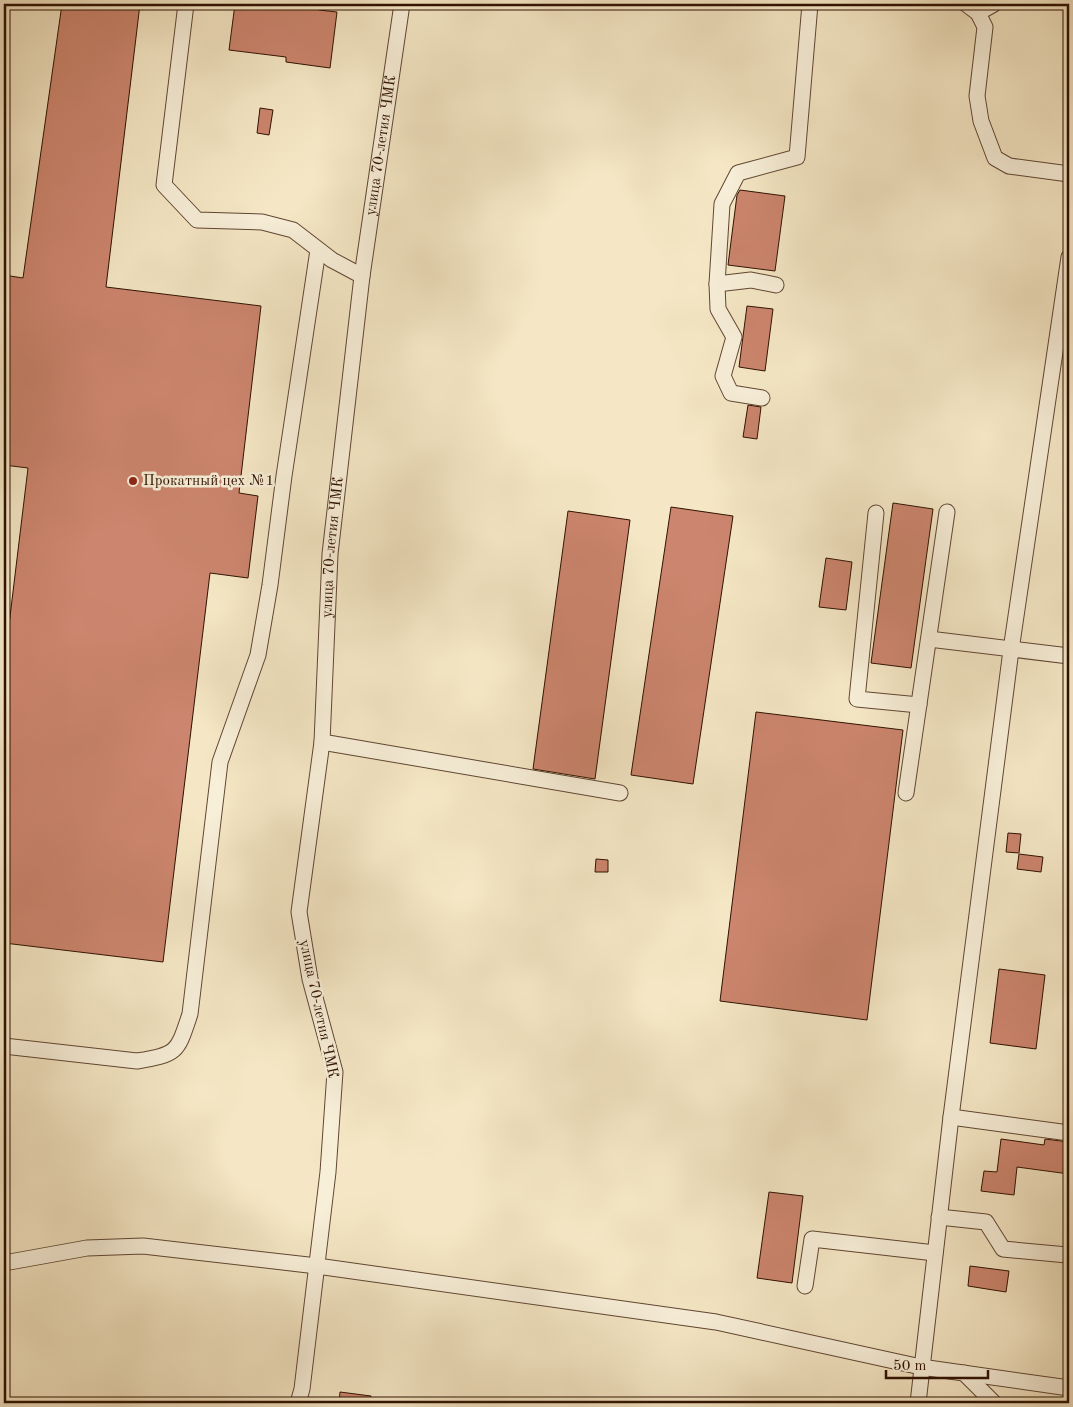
<svg xmlns="http://www.w3.org/2000/svg" width="1073" height="1407" viewBox="0 0 1073 1407" font-family="'Old Standard TT',serif">
  <rect width="100%" height="100%" fill="#f5e7c5"/>
  <filter id="stains"><feTurbulence type="fractalNoise" baseFrequency=".004" numOctaves="4"/><feColorMatrix values="0 0 0 0 .2 0 0 0 0 .09 0 0 0 0 .02 0 0 0 .5 -.17"/></filter>
  <radialGradient id="worn" r=".72"><stop offset=".6" stop-color="#630" stop-opacity="0"/><stop offset="1" stop-color="#630" stop-opacity=".3"/></radialGradient>
  <path fill="#cc856e" stroke="#2f1101" d="M62,4H140L106,287L261,306L239,493L258,496L248,578L210,573L163,962L4,943V666L28,468L4,465V275L23,278Z
    M235,4H320L319,10L337,12L330,68L286,62V57L229,50Z
    M260,108L273,110L269,135L257,133Z
    M740,190L785,196L775,271L728,265L737,195Z
    M747,306L773,309L765,371L739,367Z
    M748,405L761,407L757,439L743,437Z
    M893,503L933,509L911,668L871,663Z
    M671,507L733,516L693,784L631,775Z
    M568,511L630,520L595,779L533,769Z
    M826,558L852,562L846,610L819,607Z
    M756,712L903,730L867,1020L720,1001Z
    M1008,833L1021,834L1019,853L1006,852Z
    M1019,854L1043,857L1041,872L1017,869Z
    M596,859L608,860V872H595Z
    M999,969L1045,975L1036,1049L990,1043Z
    M1001,1139L1044,1145L1045,1139L1069,1142V1174L1017,1167L1014,1195L981,1191L984,1171L997,1172Z
    M769,1192L803,1196L792,1283L757,1278Z
    M970,1266L1009,1271L1006,1292L968,1286Z
    M340,1392L371,1396V1403H339Z"/>
  <g fill="none" stroke-linecap="round" stroke-linejoin="round">
    <g stroke="#604632" stroke-width="17">
      <g id="minor">
        <path d="M186,4L164,185L197,220L262,222L293,230L332,260L362,276"/>
        <path d="M966,4L978,13"/>
        <path d="M994,4L978,13L985,27L977,96L981,121L995,158L1009,166L1069,174"/>
        <path d="M717,284L751,280L776,285"/>
        <path d="M762,398L731,393L723,376L734,337L718,309L717,284L722,204L738,173L797,157L810,4"/>
        <path d="M876,513L857,699L919,705"/>
        <path d="M929,639L1069,656"/>
        <path d="M322,742L620,793"/>
        <path d="M906,793L947,512"/>
        <path d="M4,1046L137,1061C178,1054 177,1053 190,1014L220,762L258,655L270,585L284,476L318,250"/>
        <path d="M951,1117L1069,1133"/>
        <path d="M939,1217L986,1222L1003,1249L1067,1255"/>
        <path d="M4,1263L87,1248L143,1246L317,1266L716,1322L921,1367L1069,1388"/>
        <path d="M805,1286L812,1239L935,1253"/>
        <path d="M964,1373L994,1403"/>
        <path id="s1" d="M298,1403L302,1389L328,1172L335,1072L310,979L299,912L322,742L330,554L362,276L402,4"/>
        <path d="M918,1403L951,1117L1011,650L1069,257"/>
      </g>
    </g>
    <use href="#minor" stroke="#f8efd9" stroke-width="15"/>
  </g>
  <circle fill="#8f2418" stroke="#f8efd9" stroke-width="2" cx="133" cy="481" r="5"/>
  <g text-anchor="middle" dominant-baseline="central" stroke-width="5" stroke-linejoin="round" paint-order="stroke">
    <g font-size="15" fill="#2f1101" stroke="#f8efd9">
      <text stroke="none"><textPath href="#s1" startOffset="1269">улица 70-летия ЧМК</textPath></text>
      <text stroke="none"><textPath href="#s1" startOffset="864">улица 70-летия ЧМК</textPath></text>
      <text transform="translate(318 1009) rotate(78)">улица 70-летия ЧМК</text>
    </g>
    <g font-size="15" fill="#2f1101" stroke="#f8efd9" text-anchor="start">
      <text x="143" y="481">Прокатный цех №1</text>
    </g>
  </g>
  <rect width="1073" height="1407" fill="none" stroke="#f5e7c5" stroke-width="20"/>
  <rect x="5" y="5" width="1063" height="1397" fill="none" stroke="#2f1101" stroke-width="2.5"/>
  <rect x="10" y="10" width="1053" height="1387" fill="none" stroke="#2f1101"/>
  <path d="M886 1370v8h102v-8" fill="none" stroke="#2f1101" stroke-width="2.5"/>
  <text x="893" y="1370" font-size="15" fill="#2f1101" stroke="#f8efd9" stroke-width="4" paint-order="stroke">50 m</text>
  <rect width="100%" height="100%" filter="url(#stains)"/>
  <rect width="100%" height="100%" fill="url(#worn)"/>
</svg>
